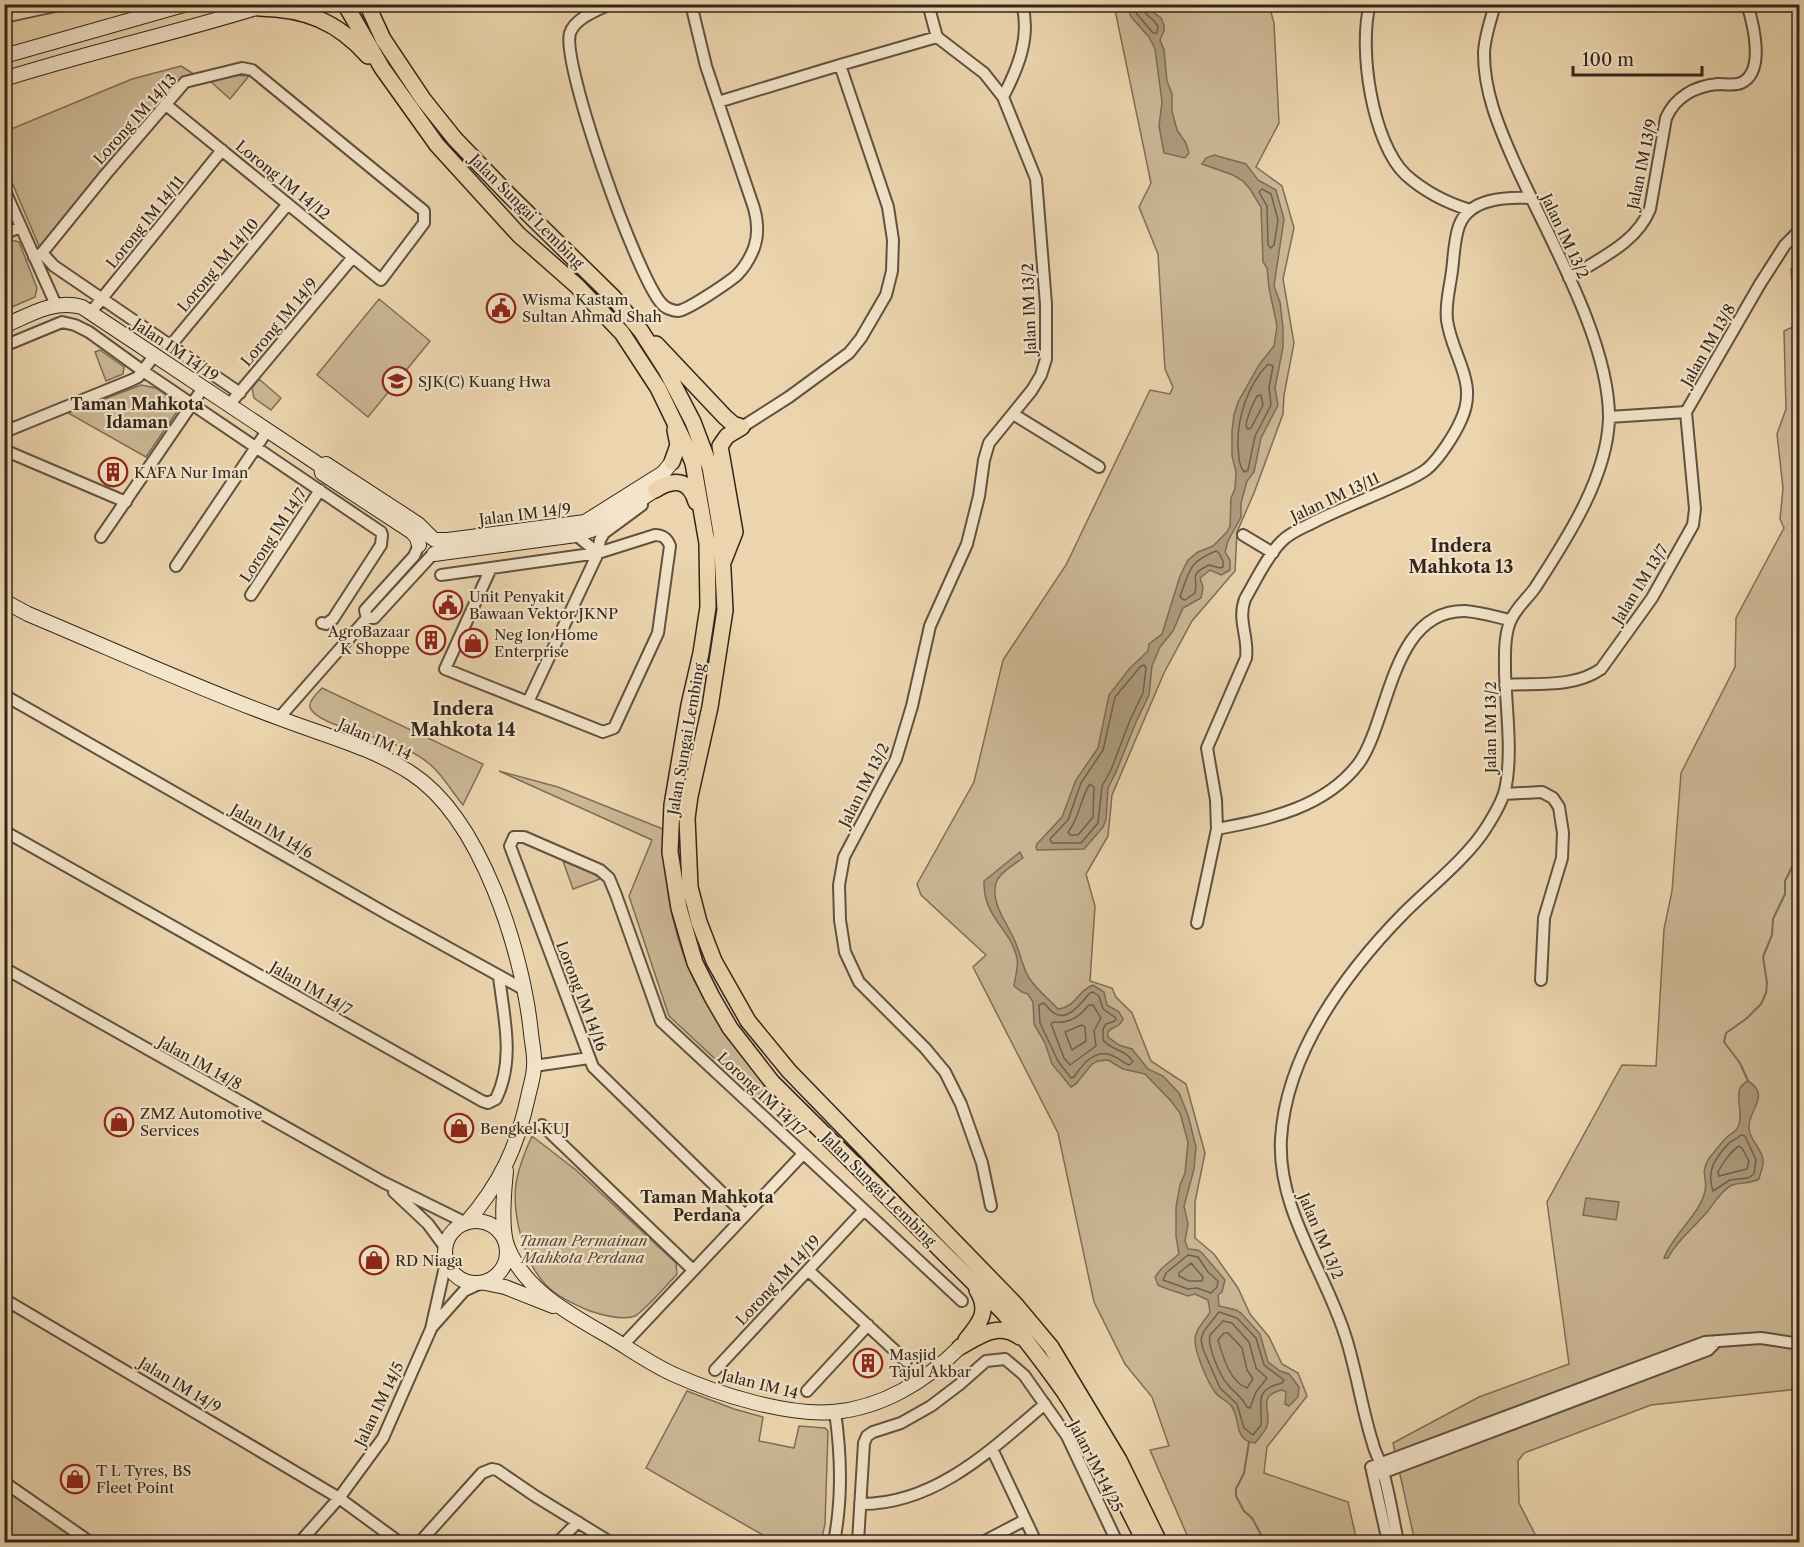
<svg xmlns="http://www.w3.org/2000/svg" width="1804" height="1547" viewBox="0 0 1804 1547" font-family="'Libre Caslon Text',serif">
  <rect width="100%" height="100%" fill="#ecd5ae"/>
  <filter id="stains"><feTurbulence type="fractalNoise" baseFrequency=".00333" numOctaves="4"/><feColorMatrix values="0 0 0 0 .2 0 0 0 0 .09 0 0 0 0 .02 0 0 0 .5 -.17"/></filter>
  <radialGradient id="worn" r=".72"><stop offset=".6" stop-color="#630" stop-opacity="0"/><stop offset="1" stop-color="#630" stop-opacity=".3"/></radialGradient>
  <path fill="#ccb795" stroke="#7f6e58" stroke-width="1.5" d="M1114,5H1269L1274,23L1279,123L1256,167L1282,186L1294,228L1283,279L1294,343L1284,395L1283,414L1254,493L1237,532L1235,571L1192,621L1164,673L1112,795L1108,836L1086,874L1095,906L1090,981L1112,988L1116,997L1132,1013L1151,1061L1186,1084L1205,1153L1195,1202V1238L1214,1254L1238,1288L1250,1314L1269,1337L1282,1364L1298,1373L1307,1396L1267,1447L1264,1473L1348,1502L1357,1542H1190L1150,1450L1169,1446L1152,1397L1125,1364L1094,1302L1058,1133L973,967L986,955L921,895L917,884L974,782L1003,660L1066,565L1150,390L1170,394L1173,387L1165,369L1158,254L1139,207L1151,183Z
    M181,66L200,78L185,82L42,253L5,166L4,132L132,79Z
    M235,75L249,76L230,99L210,81Z
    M11,240L19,242L37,288L35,297L5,310V243Z
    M1799,260V1389L1651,1405L1524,1453L1518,1461L1519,1503L1539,1542H1415L1393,1443L1479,1397L1569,1364L1547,1202L1622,1065L1656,1066L1664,929L1672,891L1681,773L1735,667L1736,618L1784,528L1780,519L1783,488L1777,434L1786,409L1784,331L1795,326L1791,269Z
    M379,299L430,341L368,417L317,375Z
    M100,350L124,367L123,374L106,381L95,352Z
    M259,379L281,398L271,410L254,398L252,388Z
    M141,385L156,388L176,402L178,410L146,457L68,413Z
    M322,688L483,764L463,805C453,793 445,779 434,768C415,749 388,742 363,734C352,730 313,720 310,707C308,701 318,692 322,688Z
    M499,771L558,787L663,829C664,887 673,945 703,997C722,1028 746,1057 767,1087L756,1097L669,1016L629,896L652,840Z
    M563,861L594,874L600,879L573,889Z
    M532,1136L576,1170L676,1263L677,1274C668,1284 645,1310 635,1316C622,1321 602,1315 590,1311C575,1305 558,1297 547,1286C524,1264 512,1214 516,1183C519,1167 525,1151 532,1136Z
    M687,1391L734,1409L763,1417L759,1441L794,1448L799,1426L825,1428L828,1431L825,1524L821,1542H775L646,1468Z
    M4,1489L82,1542H18L5,1534Z"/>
  <path fill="#ad9a7c" stroke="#7c6c56" stroke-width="1.5" d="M1127,5H1144L1161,18L1164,25V31L1160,40L1164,50L1167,81L1172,94V111L1177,130L1186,143L1189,153L1185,158L1164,153L1159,126L1162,102L1155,49L1149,37L1132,18L1127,8Z
    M1214,155L1246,164L1258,180L1276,190L1284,219L1274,286L1280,302L1283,328V347L1275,388L1278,405L1261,438L1254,472L1247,481L1241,503V517L1228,541L1225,552L1230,560V570L1221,575L1210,570L1200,578L1203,587L1201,598L1183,608L1173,631L1160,647L1152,666L1149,695L1136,722L1116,772L1108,788L1106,819L1103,827L1084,849L1037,850L1036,847L1037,844L1062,817L1076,780L1098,748L1109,695L1130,668L1148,651L1149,644L1162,634L1180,576L1188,560L1198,552L1213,546L1227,532L1230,526L1231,498L1235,489L1236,472L1232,456V431L1234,415L1238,402L1259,365L1274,346L1277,326L1269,288L1267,268L1263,262L1261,207L1250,189L1243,181L1233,175L1202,164L1206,158Z
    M1020,852L1023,858C1015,864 999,873 996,883C990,902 1007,923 1014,939C1020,952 1022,966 1029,978C1036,989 1049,999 1058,1009C1076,1007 1077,991 1093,985L1104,992L1107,1005L1119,1012L1123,1019C1120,1028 1112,1026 1108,1032V1037L1119,1045L1132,1049L1148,1069L1163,1076L1179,1093L1188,1115L1196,1147L1194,1169L1184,1206L1188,1224L1185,1241L1188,1249L1198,1250L1202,1253L1225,1280L1222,1292L1218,1295L1219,1306L1236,1310L1241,1313L1260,1334L1268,1362L1280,1371L1289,1374L1299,1387L1298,1397L1289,1406L1285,1404L1286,1392L1282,1390C1256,1396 1272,1410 1267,1426C1265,1432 1259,1438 1255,1443C1233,1440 1241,1420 1232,1407C1228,1401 1219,1398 1215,1392C1207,1381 1195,1353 1195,1340C1195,1329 1205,1321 1210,1312L1208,1300L1195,1294L1188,1296C1179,1292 1168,1290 1158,1285L1155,1277L1162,1268L1179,1254L1176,1236V1207L1180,1185L1185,1173L1188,1142L1180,1113L1171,1101L1145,1074L1123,1069L1108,1060L1098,1061L1092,1064L1076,1084L1071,1087L1052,1064L1045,1043L1034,1024L1033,1002L1028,994L1022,992L1014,986C1015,977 1019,966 1017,958C1010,927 983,918 984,881Z
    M1748,1081C1772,1096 1747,1110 1749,1129C1750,1140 1762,1149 1763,1160C1764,1165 1760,1174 1759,1179C1750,1184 1741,1182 1732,1185C1721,1190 1714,1204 1707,1212C1694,1228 1677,1240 1668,1258H1664C1673,1234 1701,1213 1705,1191C1708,1179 1700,1174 1708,1160C1713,1153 1720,1145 1725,1139C1730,1133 1735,1134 1738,1127C1746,1111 1729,1090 1748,1081Z
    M1586,1198L1619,1202L1616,1220L1583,1215Z"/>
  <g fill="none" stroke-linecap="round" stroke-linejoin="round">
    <path stroke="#70604c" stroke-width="1.5" d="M1133,4L1137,14L1153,33H1157L1158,27C1155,18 1142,15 1141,4
      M1262,189L1271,194L1278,220L1274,245L1271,248L1268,245L1267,206L1259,192Z
      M1268,364L1273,366L1269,388L1271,405L1255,436L1248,470L1244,472C1238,464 1239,455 1238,446C1237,417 1248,385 1268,364Z
      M1261,395L1263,405L1251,428L1248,429L1246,426C1247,415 1252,406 1257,396Z
      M1216,551L1219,553L1223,561V567L1220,568L1209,565C1187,576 1199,576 1195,593L1185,600L1182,599L1180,596C1190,571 1188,562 1216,551Z
      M1141,666L1144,665L1146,668L1143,693L1130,720L1111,770L1102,786L1098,823L1081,843H1052L1050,839L1068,820L1081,783L1103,750L1115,697Z
      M1090,784L1094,787L1093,817L1078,835H1070L1068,832C1080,818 1080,798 1090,784Z
      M1093,992L1099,996L1103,1009L1116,1018L1115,1021L1106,1024L1103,1029V1040C1112,1051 1127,1050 1133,1062L1129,1065C1122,1062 1117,1057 1111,1055C1094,1049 1082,1065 1074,1077L1071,1078L1058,1061L1040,1023L1039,1005L1044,1003C1047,1006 1050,1011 1054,1013C1068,1023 1082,1001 1090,993Z
      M1089,1005H1093L1101,1018L1094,1031L1096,1046L1070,1065L1064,1058L1051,1024L1053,1022C1069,1024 1079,1017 1089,1005Z
      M1082,1025L1085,1027L1086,1041L1072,1050L1065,1032Z
      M1741,1135L1745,1136L1756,1160L1754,1174L1748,1178L1730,1180L1713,1191C1706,1171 1715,1158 1729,1143C1733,1140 1737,1139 1741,1135Z
      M1739,1146L1742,1148L1749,1161L1747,1169L1719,1176L1718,1172C1722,1164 1731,1151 1739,1146Z
      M1188,1255L1198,1257L1208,1272L1218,1281L1217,1287L1211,1293L1197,1288L1188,1289L1163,1280L1166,1273Z
      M1191,1263L1203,1277L1202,1281H1189L1179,1276V1273Z
      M1219,1312L1237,1318L1256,1338L1264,1365L1284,1380L1282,1383C1252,1390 1263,1404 1261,1425L1253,1435L1244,1428L1237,1404L1220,1388L1203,1349L1201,1339L1204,1331Z
      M1223,1321L1232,1323L1249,1342L1256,1368L1267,1378L1256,1392L1250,1408L1247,1407C1242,1397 1235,1393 1228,1385C1220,1376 1207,1346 1210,1335Z
      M1224,1333H1228L1242,1348L1247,1370L1253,1379L1247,1388C1230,1382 1223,1357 1218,1340Z"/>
    <path stroke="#7c6c56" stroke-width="2" d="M1748,1081L1740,1063L1724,1042L1726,1033L1746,1019L1761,1004L1766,993L1767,983L1763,957L1772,935L1773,919L1785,894V881L1795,861L1794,854L1800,849
      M1249,1442L1244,1473L1236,1489V1496L1244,1511L1252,1518L1265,1542"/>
    <g stroke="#605240" stroke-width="14">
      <path id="street" d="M610,4C598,10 575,18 570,33C561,64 638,280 662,304C665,308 673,311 678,311C688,310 729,282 737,275C744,268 750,258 754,248C759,234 758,222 754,208L718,102L840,65
        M691,4L706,66L718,102
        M928,4L937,37
        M1370,4C1358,48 1372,143 1406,175C1424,191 1447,203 1470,210
        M4,17L64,4
        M1003,97C1018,68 1031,37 1022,4
        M4,189L56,305
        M4,234L20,227
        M42,253L54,266L240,393
        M34,257L42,253L106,174L185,82L242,68L252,70L424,211V223L381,280L165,104
        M1569,278C1598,259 1637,243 1650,209L1666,118C1675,97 1695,86 1718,84C1725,84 1734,86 1741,83C1766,72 1753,23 1747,4
        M91,312L222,150
        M171,345L288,204
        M4,346L62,322L75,325L89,332L143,371L381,532L382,535L381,545L333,619L326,624L322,623
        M229,405L353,257
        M1013,414L1099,467
        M1609,417L1686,412L1760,284L1785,245L1800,230
        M742,427L789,397L849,353L861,338L886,295L892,271L893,240L888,207L840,65L937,37L984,73L1003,97L1036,179L1046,304V359L1041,375L1032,390L989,443L984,460L979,496L967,544L930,626L912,706L896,759L844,857L839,885L840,920L845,952L859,982L925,1048L945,1072L961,1104L982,1163L991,1206
        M4,432L132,380L138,377L154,356
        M4,450L126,502
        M576,535L598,553
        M1243,535L1273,553
        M101,537L203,388
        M176,566L267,431
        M441,575L598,553L655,535C663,535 667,538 670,546L658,633L614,728L603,732L445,669L491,568
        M251,595L320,490
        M367,618L365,610L414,556L419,545
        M1505,685C1536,683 1574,688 1601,669L1652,598L1693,525L1695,509L1686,412
        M4,695L389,915L525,990
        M528,702L598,553L600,540L604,533L642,505
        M279,718L367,618H374L431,556
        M1504,794L1542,792L1553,798L1559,807L1563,833L1562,858L1544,918L1541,980
        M1217,829C1269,819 1325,808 1359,763C1390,719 1391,610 1465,611C1480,612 1496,617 1510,620
        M4,831L482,1101L488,1103L496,1099C515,1060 504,1018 499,977
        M1197,923L1217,829L1216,800L1207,748L1246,658C1249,637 1237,620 1245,599C1255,582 1267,556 1281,542C1290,532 1305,527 1316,521C1342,508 1369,498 1395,486C1406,481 1418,476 1427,469C1439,459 1455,434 1461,420C1479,382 1452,357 1447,320C1445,304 1450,287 1452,271C1454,256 1454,240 1459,226C1469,198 1506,197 1530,198
        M4,968L383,1182L466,1223
        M534,1066L589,1058
        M542,1125L693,1270
        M394,1192L428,1224L445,1247
        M745,1215L593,1067L510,846L514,837H524L600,870L609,878L616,895L661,1021L962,1301
        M808,1270L906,1361
        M4,1299L339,1498L399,1542
        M433,1326L464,1291L479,1284
        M623,1345L803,1154
        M715,1370L864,1210
        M807,1391L868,1325
        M992,1449L1036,1542
        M1371,1467L1705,1342L1761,1338L1800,1344
        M1372,1471L1388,1542
        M1374,1476L1708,1350L1717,1341
        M4,1482L90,1542
        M860,1504C935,1505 992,1449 1045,1404
        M300,1542L339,1498L383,1438L431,1329L446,1262
        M420,1542L482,1473L492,1469L497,1470L535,1496L610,1542
        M558,1542L578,1522
        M834,1542C842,1501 841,1453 835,1412
        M858,1542L864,1443L867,1436L873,1432L901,1423L931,1406L960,1384L986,1361L1005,1359L1024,1375L1067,1436L1117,1542
        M983,1542L1025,1520
        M1398,1542C1393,1518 1389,1492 1382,1468C1380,1460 1375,1453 1373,1444C1362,1410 1357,1373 1346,1338C1326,1272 1277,1210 1281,1139C1286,1053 1346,972 1404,913C1429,888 1468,857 1486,828C1493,817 1502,802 1505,790C1513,755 1506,708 1505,672C1505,656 1504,637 1510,622C1515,609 1527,599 1535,588C1566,540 1607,478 1609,419C1610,339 1545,232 1513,159C1498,125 1484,91 1484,54C1484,38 1491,20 1495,4"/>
    </g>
    <g stroke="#32261c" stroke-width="16">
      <path id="secondary" d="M4,56L187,4
        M4,79C92,51 181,32 269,4
        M4,326C29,315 54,299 82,307L321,466
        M321,466L326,464L418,524L432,538
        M321,466L322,473L412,532L417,538L419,545
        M435,540H448L585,522L663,473L672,462
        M434,554L576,535L597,528L655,490
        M4,601L28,614C112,649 194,687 279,718C323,735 371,747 411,773C482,819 523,954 531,1033C532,1044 535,1055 534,1066C534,1076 530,1087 528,1097C517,1148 500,1184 466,1223
        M506,1171C504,1191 500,1230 508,1248C525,1290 571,1315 608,1336C630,1349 652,1365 675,1375C717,1394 788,1416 833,1412C882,1408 926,1381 960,1347
        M445 1252a31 31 0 1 1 62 0a31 31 0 1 1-62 0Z
        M485,1283L505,1287L553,1306"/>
    </g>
    <g stroke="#32261c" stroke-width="18">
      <path id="primary" d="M345,4L382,68L437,145L519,235L577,286L622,333L658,388L687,448L693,463L707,543L708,607L701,653L689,705L672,805L670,852L679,908L695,963L712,997L730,1028L772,1082L1004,1313C1025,1339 1046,1366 1065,1393C1096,1440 1119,1493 1145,1542
        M367,4L383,39L423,99L455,139L508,194L613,297L641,331L666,370L693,422L710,467L721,532L725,610L710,707L690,796L687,818L690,887L699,922L714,961L748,1021L789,1071L1015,1304L1051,1347L1119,1460L1159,1542
        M259,8C305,9 337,21 368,56
        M656,344L725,417L733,424L742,427
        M672,462L678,445L675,430
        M655,490C673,479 689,478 696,502
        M724,560L735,532L720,446L727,436L742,427
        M966,1340C980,1323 990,1311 977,1290
        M960,1347C981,1335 998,1322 1020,1337"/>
    </g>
    <use href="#street" stroke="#f3e4ca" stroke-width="10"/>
    <use href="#secondary" stroke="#f3e4ca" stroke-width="14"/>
    <use href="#primary" stroke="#ecd5ae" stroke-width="15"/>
  </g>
  <defs>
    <g id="civic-ring" transform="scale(1.5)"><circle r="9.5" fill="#f3e4ca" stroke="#8f2418" stroke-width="1.5"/><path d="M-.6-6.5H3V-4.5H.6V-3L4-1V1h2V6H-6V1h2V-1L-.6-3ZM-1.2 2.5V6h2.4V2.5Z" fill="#8f2418"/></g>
    <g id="school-ring" transform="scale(1.5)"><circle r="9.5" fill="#f3e4ca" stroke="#8f2418" stroke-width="1.5"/><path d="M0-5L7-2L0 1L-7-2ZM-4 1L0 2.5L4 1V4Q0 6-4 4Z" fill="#8f2418"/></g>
    <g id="building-ring" transform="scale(1.5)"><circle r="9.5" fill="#f3e4ca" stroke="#8f2418" stroke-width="1.5"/><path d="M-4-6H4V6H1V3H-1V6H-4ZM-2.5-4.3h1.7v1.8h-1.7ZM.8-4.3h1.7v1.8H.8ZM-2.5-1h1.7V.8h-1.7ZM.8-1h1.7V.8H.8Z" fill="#8f2418"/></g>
    <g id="shop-ring" transform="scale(1.5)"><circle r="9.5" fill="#f3e4ca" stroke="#8f2418" stroke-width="1.5"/><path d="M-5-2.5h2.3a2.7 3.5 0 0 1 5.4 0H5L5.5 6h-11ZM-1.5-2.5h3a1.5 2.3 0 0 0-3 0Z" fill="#8f2418"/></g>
  </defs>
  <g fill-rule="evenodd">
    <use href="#civic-ring" x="501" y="308"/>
    <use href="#school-ring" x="397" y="381"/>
    <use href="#building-ring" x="113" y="472"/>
    <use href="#civic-ring" x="448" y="605"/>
    <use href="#building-ring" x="431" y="640"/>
    <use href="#shop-ring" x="473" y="643"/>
    <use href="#shop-ring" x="119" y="1122"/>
    <use href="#shop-ring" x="459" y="1128"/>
    <use href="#shop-ring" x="374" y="1260"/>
    <use href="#building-ring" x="868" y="1363"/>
    <use href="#shop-ring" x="75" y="1479"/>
  </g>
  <g text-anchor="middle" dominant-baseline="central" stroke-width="4.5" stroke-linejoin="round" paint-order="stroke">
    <g font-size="15" fill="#32261c" stroke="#f3e4ca">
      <text transform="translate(135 119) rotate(-48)">Lorong IM 14/13</text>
      <text transform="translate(1642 164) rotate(-78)">Jalan IM 13/9</text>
      <text transform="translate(283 180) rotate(39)">Lorong IM 14/12</text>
      <text transform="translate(527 211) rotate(45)">Jalan Sungai Lembing</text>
      <text transform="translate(145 222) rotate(-51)">Lorong IM 14/11</text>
      <text transform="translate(1565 236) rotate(65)">Jalan IM 13/2</text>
      <text transform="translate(218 265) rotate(-50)">Lorong IM 14/10</text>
      <text transform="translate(1029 309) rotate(-92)">Jalan IM 13/2</text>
      <text transform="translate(279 322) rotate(-50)">Lorong IM 14/9</text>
      <text transform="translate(1708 345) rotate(-60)">Jalan IM 13/8</text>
      <text transform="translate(176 350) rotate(34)">Jalan IM 14/19</text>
      <text transform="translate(1335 497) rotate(-25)">Jalan IM 13/11</text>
      <text transform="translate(525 514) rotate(-7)">Jalan IM 14/9</text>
      <text transform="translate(273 535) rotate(-57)">Lorong IM 14/7</text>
      <text transform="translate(1640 584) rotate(-58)">Jalan IM 13/7</text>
      <text transform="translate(1490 727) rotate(-90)">Jalan IM 13/2</text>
      <text transform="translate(375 739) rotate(24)">Jalan IM 14</text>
      <text transform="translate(686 739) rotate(-80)">Jalan Sungai Lembing</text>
      <text transform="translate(864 785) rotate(-63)">Jalan IM 13/2</text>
      <text transform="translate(272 831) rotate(30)">Jalan IM 14/6</text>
      <text transform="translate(311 988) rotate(30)">Jalan IM 14/7</text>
      <text transform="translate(582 996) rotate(69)">Lorong IM 14/16</text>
      <text transform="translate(200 1063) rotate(29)">Jalan IM 14/8</text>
      <text transform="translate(762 1094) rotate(43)">Lorong IM 14/17</text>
      <text transform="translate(879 1189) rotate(45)">Jalan Sungai Lembing</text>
      <text transform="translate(1321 1236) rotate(67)">Jalan IM 13/2</text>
      <text transform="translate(778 1280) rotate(-47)">Lorong IM 14/19</text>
      <text transform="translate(760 1384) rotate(14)">Jalan IM 14</text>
      <text transform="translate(180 1385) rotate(31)">Jalan IM 14/9</text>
      <text transform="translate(379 1404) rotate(-64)">Jalan IM 14/5</text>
      <text transform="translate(1096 1466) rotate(63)">Jalan IM 14/25</text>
    </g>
    <g font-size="15" fill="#32261c" stroke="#f3e4ca" text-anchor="start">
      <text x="522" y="299">Wisma Kastam<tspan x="522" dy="17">Sultan Ahmad Shah</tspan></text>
      <text x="418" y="381">SJK(C) Kuang Hwa</text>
      <text x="134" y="472">KAFA Nur Iman</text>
      <text x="469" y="596">Unit Penyakit<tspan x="469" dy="17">Bawaan Vektor JKNP</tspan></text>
      <text x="410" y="631" text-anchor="end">AgroBazaar<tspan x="410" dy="17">K Shoppe</tspan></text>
      <text x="494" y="634">Neg Ion Home<tspan x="494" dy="17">Enterprise</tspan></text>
      <text x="140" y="1113">ZMZ Automotive<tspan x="140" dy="17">Services</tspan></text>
      <text x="480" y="1128">Bengkel KUJ</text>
      <text x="395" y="1260">RD Niaga</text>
      <text x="889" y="1354">Masjid<tspan x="889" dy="17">Tajul Akbar</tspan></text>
      <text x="96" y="1470">T L Tyres, BS<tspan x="96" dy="17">Fleet Point</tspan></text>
    </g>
    <g font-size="15" font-style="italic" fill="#584a3a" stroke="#f3e4ca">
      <text x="583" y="1240">Taman Permainan<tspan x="583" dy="17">Mahkota Perdana</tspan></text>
    </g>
    <g font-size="16" font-weight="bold" fill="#32261c" stroke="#f3e4ca">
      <text x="137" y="404">Taman Mahkota<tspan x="137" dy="18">Idaman</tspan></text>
      <text x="707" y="1197">Taman Mahkota<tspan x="707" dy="18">Perdana</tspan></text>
    </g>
    <g font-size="18" font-weight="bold" fill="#32261c" stroke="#f3e4ca">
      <text x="1461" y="546">Indera<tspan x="1461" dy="21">Mahkota 13</tspan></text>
      <text x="463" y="709">Indera<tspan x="463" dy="21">Mahkota 14</tspan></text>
    </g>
  </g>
  <rect width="1804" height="1547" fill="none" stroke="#ecd5ae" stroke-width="24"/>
  <rect x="6" y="6" width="1792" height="1535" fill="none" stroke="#32261c" stroke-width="3"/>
  <rect x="12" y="12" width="1780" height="1523" fill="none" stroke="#32261c" stroke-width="1.5"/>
  <path d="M1573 66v9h129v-9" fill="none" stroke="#32261c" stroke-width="3"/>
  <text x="1582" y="66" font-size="18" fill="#32261c" stroke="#f3e4ca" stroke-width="4.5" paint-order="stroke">100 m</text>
  <rect width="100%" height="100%" filter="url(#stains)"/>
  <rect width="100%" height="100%" fill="url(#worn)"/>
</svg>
